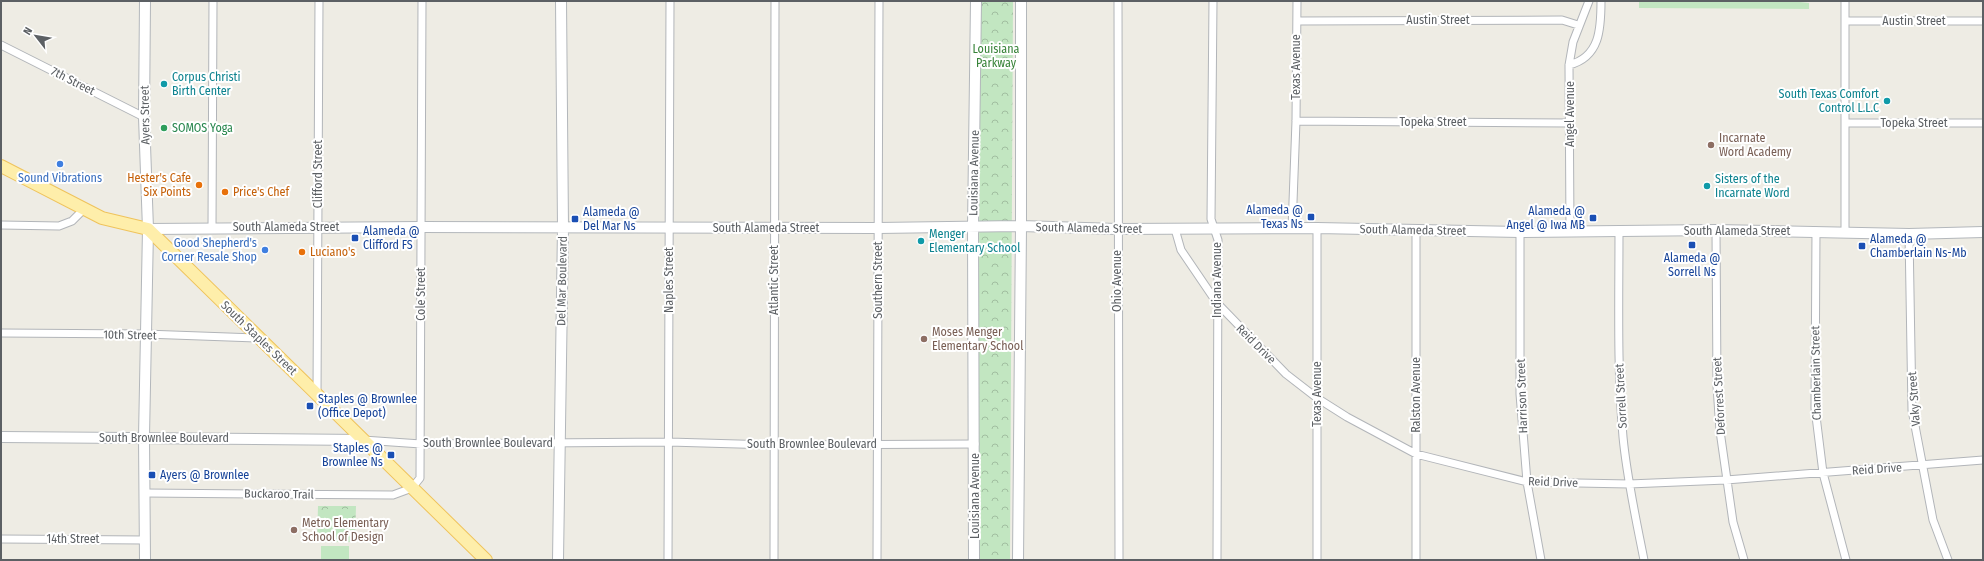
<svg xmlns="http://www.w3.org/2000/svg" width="1984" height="561" viewBox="0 0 1984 561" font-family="'Fira Sans Condensed',sans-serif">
  <defs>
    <pattern id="park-crowns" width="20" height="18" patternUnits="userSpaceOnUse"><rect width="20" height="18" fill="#c2e6c1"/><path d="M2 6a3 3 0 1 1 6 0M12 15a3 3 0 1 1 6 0" fill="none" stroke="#a1bea0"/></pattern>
  </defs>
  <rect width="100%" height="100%" fill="#eeece4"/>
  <path fill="url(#park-crowns)" d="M980,1H1013L1010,560H978Z
    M318,506H356L355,542H317Z"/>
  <path fill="#c2e6c1" d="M1665,1L1777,2L1801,1L1800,2L1809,3V9L1639,8V2Z
    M325,509H350L349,521H324Z
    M324,526H350L349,538H324Z
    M321,546H349V560H321Z"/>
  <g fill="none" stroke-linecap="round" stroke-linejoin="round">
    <g stroke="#b2b5b9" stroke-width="9">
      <path id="street" d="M1118,1L1119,560
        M1213,1L1211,219L1218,240L1217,560
        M1297,21L1562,20L1578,25
        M1845,21H1983
        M1,45L144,117
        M1569,65C1600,57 1601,29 1601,1
        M1296,121L1570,123
        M1845,123H1983
        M1,225L59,226L72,221L84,209
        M212,227L213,1
        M1175,229L1181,250L1217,303L1286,374L1317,398L1347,417L1416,454L1527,482L1629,484L1726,480L1983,460
        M1292,229L1296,121L1297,1
        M1716,230L1717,386L1720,431L1733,522L1744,560
        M1570,231L1569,65L1573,42L1589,1
        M1619,231C1619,300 1617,369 1623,437C1627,479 1636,519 1644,560
        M1816,231L1815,408L1823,473L1846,560
        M1520,232V394L1527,482L1541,560
        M1845,232V1
        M1909,234L1912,410L1933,520L1948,560
        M1,333L145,334L258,338
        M317,395L319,1
        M363,440L421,444L669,442L774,445L975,444
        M145,493L393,495L412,488L420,478L422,1
        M1,539L145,540
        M668,560L670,1
        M774,560L775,1
        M877,560L879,1
        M1317,560V228
        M1416,560V230"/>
    </g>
    <g stroke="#b3b7bb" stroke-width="12">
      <path id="secondary" d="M148,229L421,227L878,228L1021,226L1117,229L1317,228L1520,232L1716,230L1909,234L1983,232
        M1,437L363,440
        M145,560L144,437L148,229L144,117L145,1
        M558,560L563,228L561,1
        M974,560L973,227L976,1
        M1018,560L1021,226V1"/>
    </g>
    <g stroke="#efc35c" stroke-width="14">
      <path id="primary" d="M1,166L102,218L148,229L486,560"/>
    </g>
    <use href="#street" stroke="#fff" stroke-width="7"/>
    <use href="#secondary" stroke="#fff" stroke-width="10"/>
    <use href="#primary" stroke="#feeeaa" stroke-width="12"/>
  </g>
  <g fill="#0f9aa8" stroke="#fff" stroke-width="1.5">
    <circle cx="164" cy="84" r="4"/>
    <circle cx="1887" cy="101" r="4"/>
    <circle cx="1707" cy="186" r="4"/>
    <circle cx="921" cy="241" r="4"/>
  </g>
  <circle fill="#2e9e5b" stroke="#fff" stroke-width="1.5" cx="164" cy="128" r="4"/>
  <g fill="#8d6e63" stroke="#fff" stroke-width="1.5">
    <circle cx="1711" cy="145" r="4"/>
    <circle cx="924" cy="339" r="4"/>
    <circle cx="294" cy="530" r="4"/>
  </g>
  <g fill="#3f7fe0" stroke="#fff" stroke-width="1.5">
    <circle cx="60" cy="164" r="4"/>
    <circle cx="265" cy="250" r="4"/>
  </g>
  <g fill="#e8710a" stroke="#fff" stroke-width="1.5">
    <circle cx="199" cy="185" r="4"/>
    <circle cx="225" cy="192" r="4"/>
    <circle cx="302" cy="252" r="4"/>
  </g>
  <g fill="#1a4fb4" stroke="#fff" stroke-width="1.5">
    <rect x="1307" y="213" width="8" height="8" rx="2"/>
    <rect x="1589" y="214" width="8" height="8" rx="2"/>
    <rect x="571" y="215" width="8" height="8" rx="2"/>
    <rect x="351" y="234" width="8" height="8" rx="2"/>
    <rect x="1688" y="241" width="8" height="8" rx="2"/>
    <rect x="1858" y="242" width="8" height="8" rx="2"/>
    <rect x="306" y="402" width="8" height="8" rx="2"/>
    <rect x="387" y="451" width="8" height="8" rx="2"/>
    <rect x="148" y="471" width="8" height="8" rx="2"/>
  </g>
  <g text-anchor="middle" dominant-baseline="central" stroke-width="4" stroke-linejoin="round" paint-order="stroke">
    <g font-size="12" fill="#5c6064" stroke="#fff">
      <text x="1438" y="20">Austin Street</text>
      <text x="1914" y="21">Austin Street</text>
      <text transform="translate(1296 67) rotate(-90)">Texas Avenue</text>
      <text transform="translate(73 81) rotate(27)">7th Street</text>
      <text transform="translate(1570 114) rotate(-90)">Angel Avenue</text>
      <text transform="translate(145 115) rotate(-91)">Ayers Street</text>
      <text x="1433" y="122">Topeka Street</text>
      <text x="1914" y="123">Topeka Street</text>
      <text transform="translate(974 173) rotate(-89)">Louisiana Avenue</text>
      <text transform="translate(318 174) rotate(-90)">Clifford Street</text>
      <text x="286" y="227">South Alameda Street</text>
      <text x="766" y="228">South Alameda Street</text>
      <text transform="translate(1089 228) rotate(1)">South Alameda Street</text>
      <text transform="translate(1413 230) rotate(1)">South Alameda Street</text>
      <text x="1737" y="231">South Alameda Street</text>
      <text transform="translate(669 280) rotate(-90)">Naples Street</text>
      <text transform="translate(774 280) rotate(-90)">Atlantic Street</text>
      <text transform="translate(878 280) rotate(-90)">Southern Street</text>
      <text transform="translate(1217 280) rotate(-90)">Indiana Avenue</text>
      <text transform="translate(562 281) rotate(-89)">Del Mar Boulevard</text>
      <text transform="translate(1117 281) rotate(-90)">Ohio Avenue</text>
      <text transform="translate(421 294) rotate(-90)">Cole Street</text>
      <text transform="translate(130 335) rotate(1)">10th Street</text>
      <text transform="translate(259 338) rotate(44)">South Staples Street</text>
      <text transform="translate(1256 344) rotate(45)">Reid Drive</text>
      <text transform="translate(1816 373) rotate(-91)">Chamberlain Street</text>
      <text transform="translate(1317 394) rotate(-90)">Texas Avenue</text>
      <text transform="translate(1416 395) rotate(-90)">Ralston Avenue</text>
      <text transform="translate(1522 396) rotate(-92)">Harrison Street</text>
      <text transform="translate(1621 396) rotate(-93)">Sorrell Street</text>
      <text transform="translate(1719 396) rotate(-93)">Deforrest Street</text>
      <text transform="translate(1914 399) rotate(-94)">Vaky Street</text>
      <text x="164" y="438">South Brownlee Boulevard</text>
      <text x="488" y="443">South Brownlee Boulevard</text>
      <text x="812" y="444">South Brownlee Boulevard</text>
      <text transform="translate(1877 469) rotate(-4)">Reid Drive</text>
      <text transform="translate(1553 482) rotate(2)">Reid Drive</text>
      <text transform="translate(279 494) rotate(1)">Buckaroo Trail</text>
      <text transform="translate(975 496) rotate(-90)">Louisiana Avenue</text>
      <text x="73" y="539">14th Street</text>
    </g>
    <g font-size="12" fill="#368237" stroke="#fff">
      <text x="996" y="49">Louisiana<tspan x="996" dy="14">Parkway</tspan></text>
    </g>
    <g font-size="12" fill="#0d838f" stroke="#fff" text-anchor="start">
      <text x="172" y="77">Corpus Christi<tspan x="172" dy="14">Birth Center</tspan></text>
      <text x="1879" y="94" text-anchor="end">South Texas Comfort<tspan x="1879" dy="14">Control L.L.C</tspan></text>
      <text x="1715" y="179">Sisters of the<tspan x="1715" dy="14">Incarnate Word</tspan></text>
      <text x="929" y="234">Menger<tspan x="929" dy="14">Elementary School</tspan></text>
    </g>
    <g font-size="12" fill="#27864d" stroke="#fff" text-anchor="start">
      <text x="172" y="128">SOMOS Yoga</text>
    </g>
    <g font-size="12" fill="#785e54" stroke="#fff" text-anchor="start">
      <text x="1719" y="138">Incarnate<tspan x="1719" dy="14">Word Academy</tspan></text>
      <text x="932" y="332">Moses Menger<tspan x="932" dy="14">Elementary School</tspan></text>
      <text x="302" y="523">Metro Elementary<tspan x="302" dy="14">School of Design</tspan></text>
    </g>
    <g font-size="12" fill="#366cbe" stroke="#fff">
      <text x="60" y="178">Sound Vibrations</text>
      <text x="257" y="243" text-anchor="end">Good Shepherd's<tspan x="257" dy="14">Corner Resale Shop</tspan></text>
    </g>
    <g font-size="12" fill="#c56008" stroke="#fff" text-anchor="start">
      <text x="191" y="178" text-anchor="end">Hester's Cafe<tspan x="191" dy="14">Six Points</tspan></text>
      <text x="233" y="192">Price's Chef</text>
      <text x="310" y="252">Luciano's</text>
    </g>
    <g font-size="12" fill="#164399" stroke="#fff" text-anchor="start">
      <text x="1303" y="210" text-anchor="end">Alameda @<tspan x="1303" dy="14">Texas Ns</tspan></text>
      <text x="1585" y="211" text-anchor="end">Alameda @<tspan x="1585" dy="14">Angel @ Iwa MB</tspan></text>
      <text x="583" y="212">Alameda @<tspan x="583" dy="14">Del Mar Ns</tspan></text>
      <text x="363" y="231">Alameda @<tspan x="363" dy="14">Clifford FS</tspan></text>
      <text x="1870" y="239">Alameda @<tspan x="1870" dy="14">Chamberlain Ns-Mb</tspan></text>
      <text x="1692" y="258" text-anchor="middle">Alameda @<tspan x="1692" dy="14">Sorrell Ns</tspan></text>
      <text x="318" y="399">Staples @ Brownlee<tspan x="318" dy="14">(Office Depot)</tspan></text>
      <text x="383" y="448" text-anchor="end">Staples @<tspan x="383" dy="14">Brownlee Ns</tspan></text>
      <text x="160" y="475">Ayers @ Brownlee</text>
    </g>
  </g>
  <rect width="1984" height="561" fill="none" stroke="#5c6064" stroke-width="4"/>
  <g transform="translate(36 36) rotate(301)" stroke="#ffffff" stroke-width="3" paint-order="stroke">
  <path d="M0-3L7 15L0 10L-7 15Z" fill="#5c6064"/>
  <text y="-6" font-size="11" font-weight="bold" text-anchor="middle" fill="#5c6064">N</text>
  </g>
</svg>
